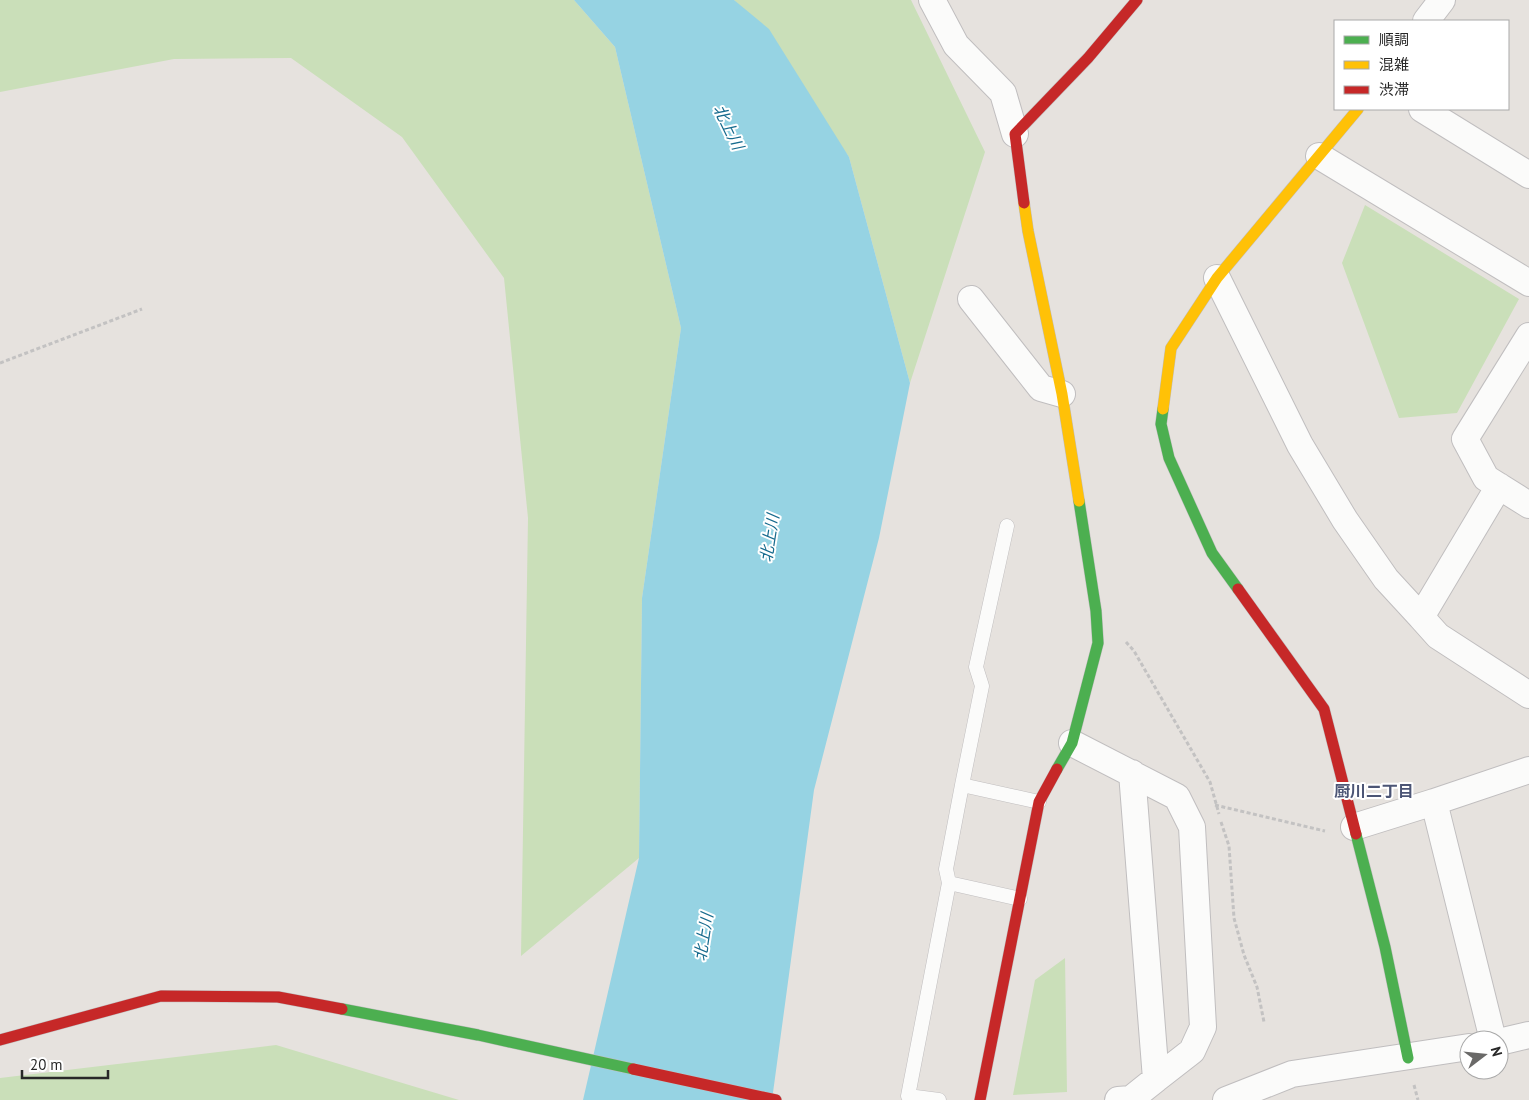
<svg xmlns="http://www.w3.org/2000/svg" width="1529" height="1100" viewBox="0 0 1529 1100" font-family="'PT Sans','Noto Sans JP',sans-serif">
  <rect width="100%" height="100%" fill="#e6e2de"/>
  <path fill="#cadfb9" d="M0,0H574L615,47L681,328L642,598L639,858L521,956L528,518L504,278L402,137L291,58L174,59L0,92Z
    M734,0H911L985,152L910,383L849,157Z
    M1365,205L1519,299L1457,413L1399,418L1342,263Z
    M1065,958L1067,1092L1013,1095L1035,980Z
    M276,1045L459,1100H0V1078Z"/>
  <path fill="#96d3e3" d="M574,0H734L769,29L849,157L910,383L879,538L814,790L772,1100H583L639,858L642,598L681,328L615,47Z"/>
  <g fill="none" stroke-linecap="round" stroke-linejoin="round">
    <g stroke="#c0bebf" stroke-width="15">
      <path id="lane" d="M962,785L982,686L976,667L1007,526
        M949,883L946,869L962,785L1039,802
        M939,1100L908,1096L949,883L1020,899"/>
    </g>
    <g stroke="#c0bebf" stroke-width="28">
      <path id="street" d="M932,0L956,45L1003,93L1015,134
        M1426,21L1442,0
        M1422,109L1529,175
        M1319,156L1529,283
        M1217,278L1300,445L1345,520L1386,579L1421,617
        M971,299L1041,388L1062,394
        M1529,336L1465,439L1486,478L1529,505
        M1499,486L1421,617L1438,636L1529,695
        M1072,743L1177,797L1192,827L1203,1027L1192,1051L1156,1079L1132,773
        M1354,827L1434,802
        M1493,1040L1434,802L1529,770
        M1499,1042L1529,1035
        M1118,1100L1131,1099L1156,1079
        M1226,1100L1292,1074L1469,1047"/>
    </g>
    <g stroke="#c0bebf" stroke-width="12">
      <path id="fast" d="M1163,409L1161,424L1169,458L1212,553L1238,589
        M1057,769L1072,743L1098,643L1096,611L1079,501
        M1356,834L1385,947L1408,1058
        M342,1009L478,1035L633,1069"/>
    </g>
    <g stroke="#c0bebf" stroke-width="12">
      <path id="slow" d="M1024,203L1028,231L1062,394L1079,501
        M1163,409L1171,348L1217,278L1358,109"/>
    </g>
    <g stroke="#c0bebf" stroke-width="12">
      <path id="jam" d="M1024,203L1015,134L1088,58L1137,0
        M1238,589L1324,709L1356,834
        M0,1040L161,996L278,997L342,1009
        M633,1069L776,1100
        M980,1100L1039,802L1057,769"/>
    </g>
    <path stroke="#c3c2c2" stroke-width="3" stroke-dasharray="4 2.5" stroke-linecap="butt" d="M0,363L142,309
      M1126,642L1134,651L1210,782L1219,814
      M1215,805L1325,831
      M1221,822L1229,846L1234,918L1244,955L1257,987L1264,1022
      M1414,1085L1418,1100"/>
    <use href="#lane" stroke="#fbfbfa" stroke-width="14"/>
    <use href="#street" stroke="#fbfbfa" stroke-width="26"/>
    <use href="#fast" stroke="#4caf50" stroke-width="11"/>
    <use href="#slow" stroke="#ffc107" stroke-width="11"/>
    <use href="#jam" stroke="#c62828" stroke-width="11"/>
  </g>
  <g text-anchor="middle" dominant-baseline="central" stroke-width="4" stroke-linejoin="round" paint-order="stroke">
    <g font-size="16" font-style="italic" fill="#166a8d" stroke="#fff">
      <text transform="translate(729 127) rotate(64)">北上川</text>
      <text transform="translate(769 538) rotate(-81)">北上川</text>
      <text transform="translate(703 937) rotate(-81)">北上川</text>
    </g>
    <g font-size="16" font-weight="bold" fill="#4c5575" stroke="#fff">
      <text x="1374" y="791">厨川二丁目</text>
    </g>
  </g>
  <rect x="1334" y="20" width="175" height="90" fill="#ffffff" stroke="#a9a9a9"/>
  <rect x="1344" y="36" width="25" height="8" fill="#4caf50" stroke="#a9a9a9"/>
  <text x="1379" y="45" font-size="15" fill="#282828">順調</text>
  <rect x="1344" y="61" width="25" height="8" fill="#ffc107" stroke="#a9a9a9"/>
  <text x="1379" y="70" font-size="15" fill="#282828">混雑</text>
  <rect x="1344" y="86" width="25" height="8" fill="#c62828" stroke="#a9a9a9"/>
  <text x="1379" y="95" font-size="15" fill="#282828">渋滞</text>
  <g transform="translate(1484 1055) rotate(74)"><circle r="24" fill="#ffffff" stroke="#a9a9a9"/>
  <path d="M0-4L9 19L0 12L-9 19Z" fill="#6a6968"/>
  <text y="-8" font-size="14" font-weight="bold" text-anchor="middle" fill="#282828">N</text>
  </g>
  <path d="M22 1070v8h86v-8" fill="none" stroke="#282828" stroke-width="2.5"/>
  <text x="30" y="1070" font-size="15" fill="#282828" stroke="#ffffff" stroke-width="4" paint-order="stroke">20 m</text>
</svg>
